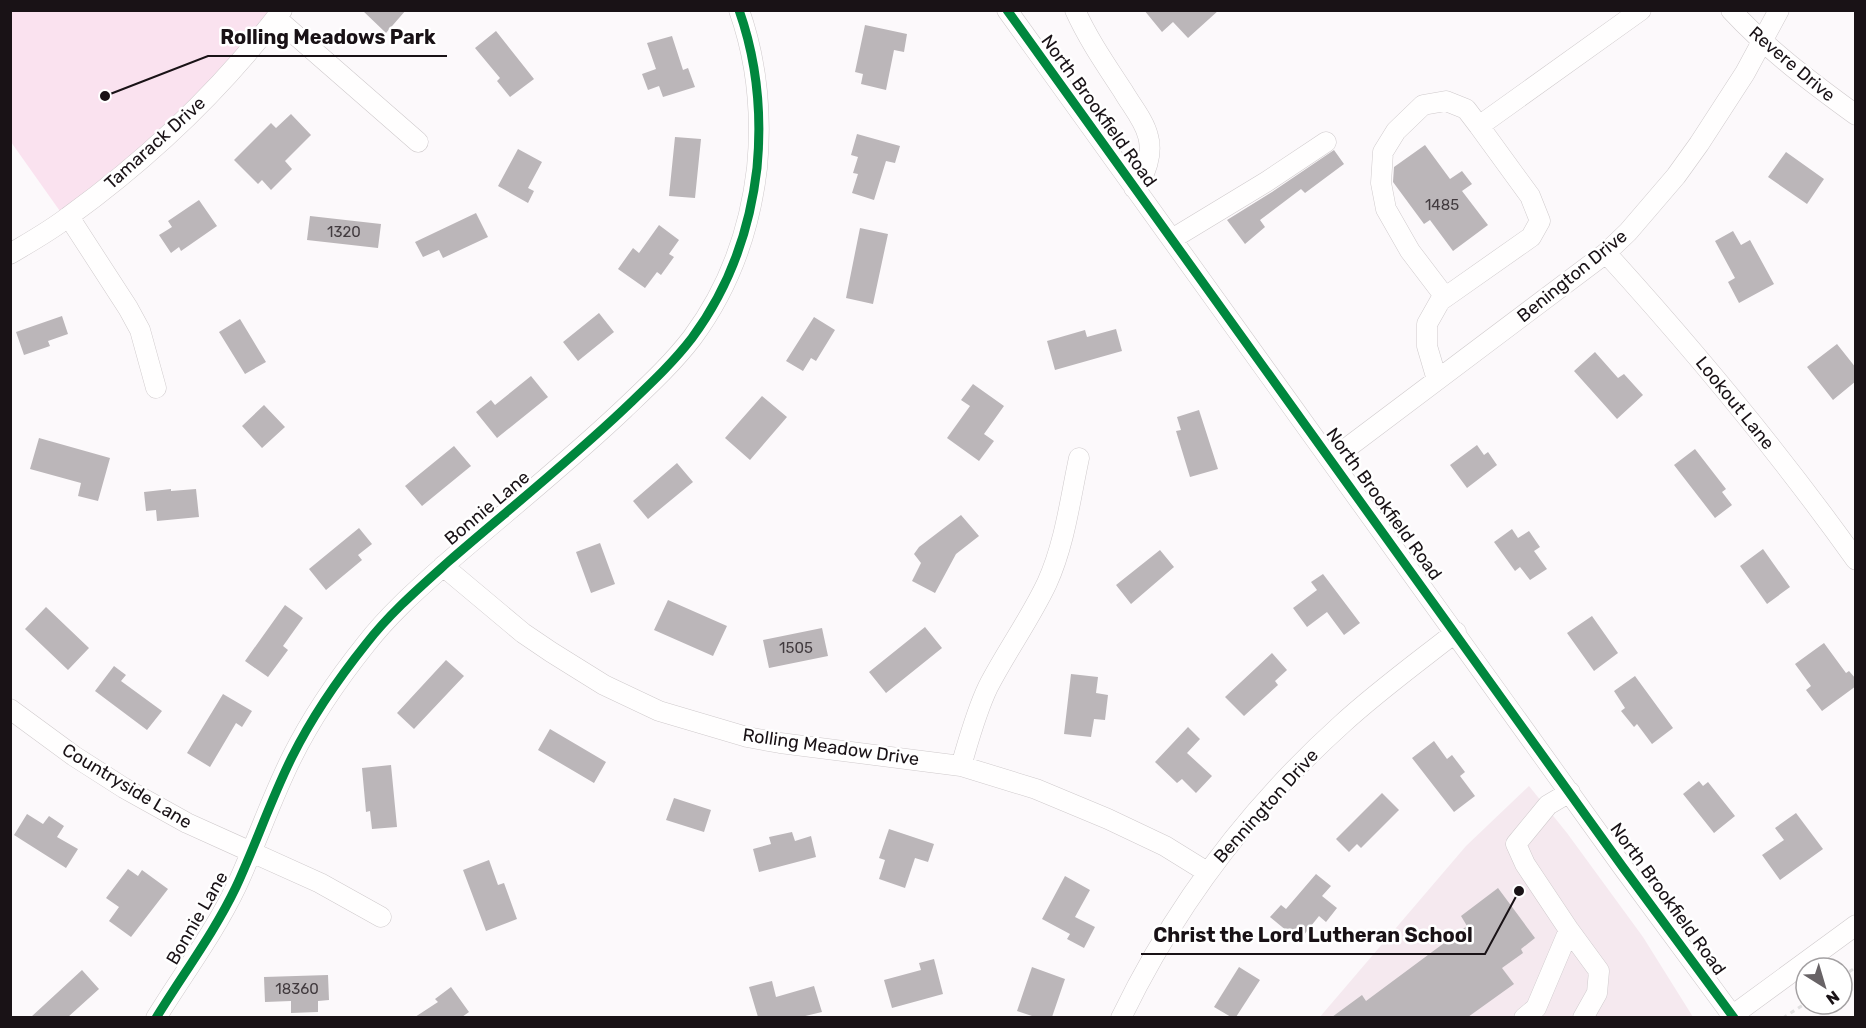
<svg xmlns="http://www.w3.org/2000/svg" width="1866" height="1028" viewBox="0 0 1866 1028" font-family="Rubik,sans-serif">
  <rect width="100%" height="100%" fill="#fcf9fb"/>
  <path fill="#f5e9ef" d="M1529,786L1567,833L1643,937L1693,1017L1319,1018L1466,846Z"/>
  <path fill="#fae2ef" d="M10,11H273L182,115L62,214L11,142Z"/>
  <path fill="#bbb6b9" d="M362,10H406L386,33Z
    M1144,10H1219L1188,38L1173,22L1162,32Z
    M865,25L907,34L904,52L894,50L886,90L861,84L863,74L855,72Z
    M496,31L534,79L510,97L497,81L500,78L475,48Z
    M672,36L683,70L688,68L695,87L663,97L659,86L648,90L642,74L656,69L647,43Z
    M291,114L311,135L285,161L292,169L271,190L262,180L258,184L234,160L271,123L276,128Z
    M857,134L900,146L895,163L886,161L874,200L852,193L858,174L853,173L858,157L851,155Z
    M675,137L701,139L695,198L669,196Z
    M1425,145L1450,179L1462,171L1472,184L1462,191L1488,225L1453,251L1430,220L1424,224L1393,182L1394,167Z
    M518,149L542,162L528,188L534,191L528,203L498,186Z
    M1334,150L1344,164L1305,193L1301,189L1260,220L1265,227L1245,244L1227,220L1272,192Z
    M1786,152L1824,179L1807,204L1768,177Z
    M199,200L217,226L181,251L179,247L171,253L159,235L172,227L168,221Z
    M476,213L488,237L443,258L439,250L423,257L415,242Z
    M310,216L381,224L378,248L307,240Z
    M659,225L679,240L669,254L674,257L661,275L657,272L645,288L618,269L633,248L639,253Z
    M860,228L888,234L873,304L846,298Z
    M1733,231L1741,245L1750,240L1774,284L1739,303L1728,282L1735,278L1715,241Z
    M599,313L614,332L578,361L563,342Z
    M62,316L68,334L48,341L50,346L24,355L16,332Z
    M814,317L835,330L816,361L811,358L803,371L786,361Z
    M240,319L266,362L245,374L219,332Z
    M1116,329L1122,351L1055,370L1047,341L1085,330L1087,337Z
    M1837,344L1856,368V381L1833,400L1807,367Z
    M1595,352L1618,378L1624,374L1643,395L1617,419L1574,371Z
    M531,376L548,397L497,438L476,412L491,400L495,405Z
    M973,384L1004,406L984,434L994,441L979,461L947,438L970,406L961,400Z
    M762,396L787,417L750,460L725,438Z
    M264,405L285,427L262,448L242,426Z
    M1199,410L1218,469L1190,477L1176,431L1181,430L1177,417Z
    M39,438L110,458L98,501L78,496L81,483L30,469Z
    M1477,445L1484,455L1488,452L1497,465L1467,488L1450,465Z
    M454,446L471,466L422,506L405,486Z
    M1695,449L1726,489L1722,492L1732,505L1715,518L1674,465Z
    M677,463L693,482L648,519L633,501Z
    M171,489V491L196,489L199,517L157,521L156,510L146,511L144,492Z
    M961,515L979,536L956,554L935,593L912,581L921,563L914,554L919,547Z
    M359,528L372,544L358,555L362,560L326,590L309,569Z
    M1512,529L1518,538L1529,531L1540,547L1534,551L1547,569L1530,580L1520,567L1515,571L1494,542Z
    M600,543L615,584L591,593L576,552Z
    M1763,549L1790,587L1767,604L1740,566Z
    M1160,550L1174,567L1131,604L1116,585Z
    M1323,574L1360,623L1344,635L1327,612L1307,627L1293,608L1317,590L1311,582Z
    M668,600L727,626L713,656L654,630Z
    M285,605L303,618L283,646L288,650L268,677L245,661Z
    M46,607L89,648L68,670L25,629Z
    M1592,616L1618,653L1594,671L1567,633Z
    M925,627L942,648L886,693L869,672Z
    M822,628L828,656L769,668L763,640Z
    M1824,643L1846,673L1849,671L1856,679V686L1822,711L1806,690L1811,686L1795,664Z
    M1272,653L1287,670L1275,681L1278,685L1244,716L1225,697Z
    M446,660L464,676L414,729L397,713Z
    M114,666L126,675L121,681L162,711L147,730L95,691Z
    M1071,674L1098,677L1096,693L1108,695L1105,720L1094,719L1091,737L1064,734Z
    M1635,676L1673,728L1652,744L1637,724L1634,727L1621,711L1625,708L1614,691Z
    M223,694L252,711L242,727L236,723L210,767L187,753Z
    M1188,727L1200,739L1187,753L1212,776L1196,793L1182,779L1177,783L1155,762Z
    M550,729L606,762L594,783L538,750Z
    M1434,741L1447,759L1452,755L1465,772L1460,776L1475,796L1454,812L1412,758Z
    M391,765L397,827L372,829L370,811L366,812L362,768Z
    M1699,781L1703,786L1708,782L1735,816L1714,833L1683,794Z
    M1382,793L1399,810L1361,848L1357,844L1349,852L1336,839Z
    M674,798L711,810L704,832L666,820Z
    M1796,813L1823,849L1780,880L1762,855L1784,840L1775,828Z
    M27,814L43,824L49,816L64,826L57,837L78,849L66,868L14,835Z
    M889,829L934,844L928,862L915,858L905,888L879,879L885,860L879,858Z
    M792,832L795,841L811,836L816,857L759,872L753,849L771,844L769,837Z
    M489,860L498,885L504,883L517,919L486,931L463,870Z
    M128,869L138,876L142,870L168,889L131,937L109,921L119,907L106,898Z
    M1316,874L1331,886L1322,896L1337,908L1326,922L1319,916L1299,941L1270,917L1281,905L1286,909Z
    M1065,876L1090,890L1075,917L1095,927L1084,948L1067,939L1070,934L1042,919Z
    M1498,888L1535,938L1521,949L1523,953L1502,968L1514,984L1468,1017H1332L1362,995L1366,1001L1467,926L1461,916Z
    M934,959L943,994L892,1008L884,980L921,970L919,963Z
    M1032,967L1065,979L1052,1017H1035L1017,1011Z
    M1239,967L1260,980L1236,1017H1231L1214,1007Z
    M82,970L99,989L68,1017H31Z
    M328,975L329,1000L318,1001V1012L291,1013V1001L265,1002L264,977Z
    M772,981L776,997L814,986L822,1012L801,1017H758L749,987Z
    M451,987L469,1012L462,1017H415L438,1002L435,999Z"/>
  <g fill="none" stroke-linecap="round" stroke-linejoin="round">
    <g stroke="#cfcacc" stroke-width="21">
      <path id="minor" d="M1007,10L1622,866L1734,1018
        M1075,10C1088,39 1106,65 1123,91C1131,105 1144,120 1148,136C1153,153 1146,176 1134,188
        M1731,10C1768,50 1812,83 1856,115
        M276,18L418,142
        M69,217L128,308L140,330L156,388
        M1172,239L1266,182L1326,142
        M1606,253C1695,351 1779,452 1856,560
        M10,254C30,242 50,231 68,217C148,159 222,89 282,10
        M1445,297L1410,251L1386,209L1381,183L1383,152L1396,131L1423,105L1446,101L1466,109L1479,126
        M1437,380L1427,346V324L1440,301L1531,237L1540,221L1530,196L1479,126L1641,10
        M1331,460L1606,253L1628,232L1676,176L1699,144L1745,73L1779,10
        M443,566L523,633L551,652L604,685L659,711L747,737L780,743L961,766L1036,789L1108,819L1165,846L1207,872
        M10,709L74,756L124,788L187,823L320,883L381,917
        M961,766C969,739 976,712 988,687C1006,652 1030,619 1047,583C1065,543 1070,500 1079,458
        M1569,930L1599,971L1597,993L1583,1018
        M156,1018C183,974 214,933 236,887C256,844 271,799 292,757C312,717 338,679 366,644C390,613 419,588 448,562C507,511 568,462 624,409C648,386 672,364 692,338C729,288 750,229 757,168C762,115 757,61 739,10
        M1121,1018C1175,906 1250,807 1342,724C1378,691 1418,662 1456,632
        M1524,1018L1536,1008L1569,930L1525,864L1516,844L1548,805L1570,792
        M1729,1018L1856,925"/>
    </g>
    <path stroke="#e1e0e1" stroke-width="3" stroke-dasharray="4.5 4.5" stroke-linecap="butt" d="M1842,977L1856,967
      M1783,1018L1806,1003"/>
    <use href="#minor" stroke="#fffefe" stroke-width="20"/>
    <g stroke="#fff" stroke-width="13">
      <path id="cycleway" d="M1007,10L1622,866L1734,1018
        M156,1018C183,974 214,933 236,887C256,844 271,799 292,757C312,717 338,679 366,644C390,613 419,588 448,562C507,511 568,462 624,409C648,386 672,364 692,338C729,288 750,229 757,168C762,115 757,61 739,10"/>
    </g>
    <use href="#cycleway" stroke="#00873e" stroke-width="9"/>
  </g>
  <g text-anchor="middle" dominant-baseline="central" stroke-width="5" stroke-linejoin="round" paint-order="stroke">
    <g font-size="15" fill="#423b3f">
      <text x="1442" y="205">1485</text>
      <text x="344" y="232">1320</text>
      <text x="796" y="648">1505</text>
      <text x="297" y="989">18360</text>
    </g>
    <g font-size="18" fill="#191216" stroke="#fff">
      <text transform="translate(1792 64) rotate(40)">Revere Drive</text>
      <text transform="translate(1099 111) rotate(54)">North Brookfield Road</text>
      <text transform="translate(155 143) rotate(-42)">Tamarack Drive</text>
      <text transform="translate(1572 276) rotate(-39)">Benington Drive</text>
      <text transform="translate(1735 403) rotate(51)">Lookout Lane</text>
      <text transform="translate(1384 504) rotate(54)">North Brookfield Road</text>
      <text transform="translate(487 508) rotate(-40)">Bonnie Lane</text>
      <text transform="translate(831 747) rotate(8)">Rolling Meadow Drive</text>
      <text transform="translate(127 786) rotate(31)">Countryside Lane</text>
      <text transform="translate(1266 806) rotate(-48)">Bennington Drive</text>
      <text transform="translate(1668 899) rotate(54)">North Brookfield Road</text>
      <text transform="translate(197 918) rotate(-60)">Bonnie Lane</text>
    </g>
  </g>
  <path fill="none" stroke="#191216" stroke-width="2" d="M105 96L208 56H447M1519 891L1485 954H1141"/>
  <g fill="#191216" stroke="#fff" stroke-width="2">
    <circle cx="105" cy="96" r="6"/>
    <circle cx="1519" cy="891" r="6"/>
  </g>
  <g font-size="20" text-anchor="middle" font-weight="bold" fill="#191216" stroke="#fff" stroke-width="5" stroke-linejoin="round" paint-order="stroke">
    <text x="328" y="44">Rolling Meadows Park</text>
    <text x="1313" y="942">Christ the Lord Lutheran School</text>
  </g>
  <rect width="1866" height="1028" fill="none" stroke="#191216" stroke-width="24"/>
  <g transform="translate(1824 986) rotate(143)"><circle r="28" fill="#ffffff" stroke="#a3a0a2" stroke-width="1.5"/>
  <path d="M0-4.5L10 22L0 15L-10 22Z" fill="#686366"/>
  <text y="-9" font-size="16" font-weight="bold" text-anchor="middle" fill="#191216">N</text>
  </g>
</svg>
